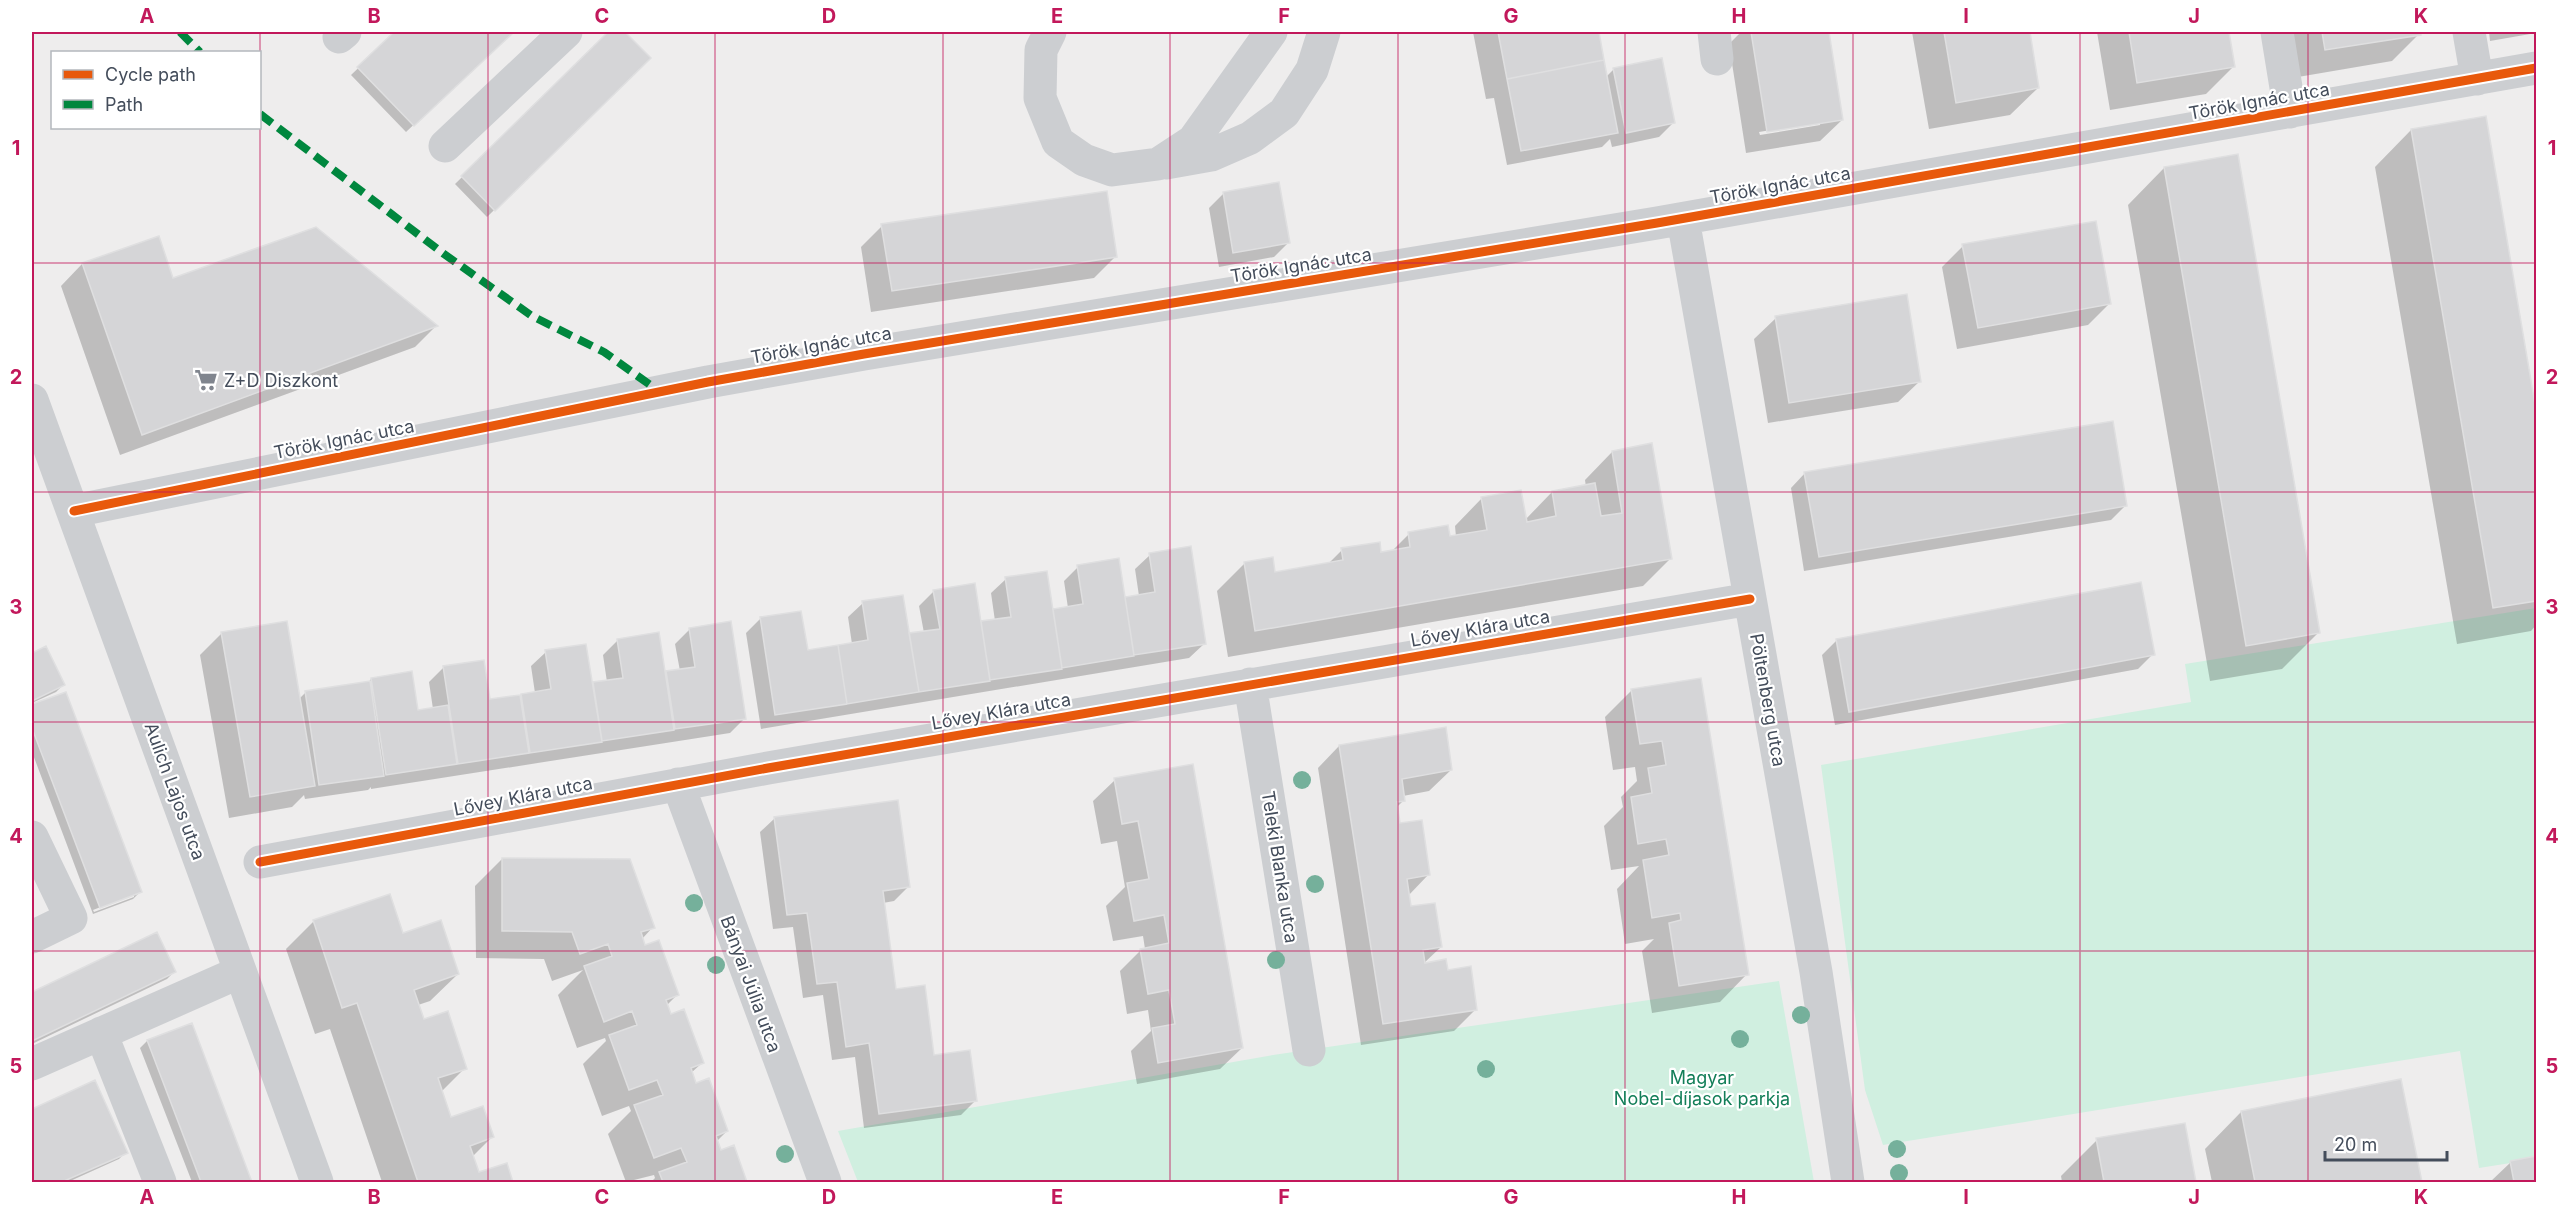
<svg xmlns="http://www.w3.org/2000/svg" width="2568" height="1214" viewBox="0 0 2568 1214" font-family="Inter,sans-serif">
  <rect width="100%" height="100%" fill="#eeeded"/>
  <path fill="#d0efe0" d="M2536,608V1159L2479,1168L2460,1051L1883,1145L1865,1090L1821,765L2191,702L2185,664Z
    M1779,981L1814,1182H858L838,1131L1273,1055Z"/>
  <path fill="#0003" fill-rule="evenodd" d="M396,32H512L406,132L351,75Z
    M610,32H623L649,58L487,217L455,184Z
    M1473,32H1597L1606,77L1614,69L1674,122L1659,137L1612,147L1610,139L1602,147L1507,165L1494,98L1486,99Z
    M1741,32H1828L1842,120L1820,141L1746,153L1729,44ZM1820,122V125L1760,135L1759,132Z
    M1912,32H2028L2038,88L2010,115L1929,129Z
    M2097,32H2227L2233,67L2206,94L2110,110Z
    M2290,32H2419V34L2392,61L2298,77Z
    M2489,32H2536V33L2490,41Z
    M2485,118L2536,418V625L2531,631L2457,644L2375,167L2411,130Z
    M2164,168L2319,632L2282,669L2210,681L2128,205Z
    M1224,193L1288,243L1274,257L1219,267L1209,208Z
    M882,226L1115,257L1094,278L871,312L861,247Z
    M158,238L172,280L436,326L415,347L120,455L61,286L82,264Z
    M1963,246L2109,304L2088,325L1957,349L1942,267Z
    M1776,318L1920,381L1898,402L1768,423L1754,339Z
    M1612,452L1671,558L1643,586L1228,657L1217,591L1244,564L1274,573L1327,565L1342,550L1380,553L1391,552L1409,534L1449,538L1456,537L1455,526L1482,498L1525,520L1552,492L1586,487L1585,480Z
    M1805,473L2126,505L2111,520L1804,571L1791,488Z
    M1150,555L1204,644L1189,658L761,729L746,633L761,618L806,652L852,644L848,617L863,603L908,635L924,633L919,606L934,591L980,623L995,621L991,593L1006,579L1051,610L1068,608L1064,581L1078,567L1124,598L1139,596L1135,569Z
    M690,629L745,718L730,733L371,789V787L368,790L305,799L304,795L292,807L229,818L200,655L222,633L299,699L306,692L368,683L371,679L417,711L433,709L429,682L443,668L489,701L535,693L531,666L546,652L591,684L607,682L603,655L618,640L664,673L680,671L675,644Z
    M1836,641L2153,654L2138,669L1835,725L1822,655Z
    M45,648L63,685L56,692L32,703V655Z
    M1700,680L1747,974L1720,1002L1652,1013L1642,951L1654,939L1625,944L1617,889L1639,866L1611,870L1604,826L1623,807L1621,797L1637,781L1635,767L1613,770L1605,717L1632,690Z
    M32,704L140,892L133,899L93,914L32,752ZM134,894V897L94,912L93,910Z
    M1339,746L1451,770L1429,791L1403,796L1404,800L1396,808L1399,825L1429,874L1408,896L1409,908L1441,947L1423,964L1446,971L1476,1009L1454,1031L1361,1045L1318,768Z
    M1191,766L1242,1048L1220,1069L1137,1084L1131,1051L1151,1031L1148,1010L1127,1014L1120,971L1141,950L1145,949L1143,936L1113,941L1106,906L1125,887L1117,841L1101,844L1093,801L1115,780Z
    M775,818L908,887L894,901L883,903L894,991L933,1057L976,1100L961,1115L864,1128L855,1057L832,1060L823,995L803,998L793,927L773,929L760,832Z
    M502,859L653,927L642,939L644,946L677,995L666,1006L670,1016L702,1063L691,1073L695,1085L727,1131L716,1142L720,1152L733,1147L745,1182H651L655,1178L654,1175L626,1182L608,1134L631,1111L629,1106L602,1116L583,1064L606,1041L605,1038L577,1048L558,995L583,970L552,981L544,959L476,958L475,886Z
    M314,921L402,935L458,974L430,1001L418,1005L423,1021L465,1068L441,1092L450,1119L492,1137L472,1157L478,1174L506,1165L512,1182H382L330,1029L315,1034L286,949Z
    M156,934L174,972L167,979L32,1044V993Z
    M191,1025L251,1182H192L140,1048L147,1041Z
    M2400,1081L2420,1182H2212L2205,1149L2241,1112Z
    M94,1082L126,1152L119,1159L68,1182H32V1110Z
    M2184,1124L2194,1182H2062L2061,1176L2097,1140Z
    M2536,1157V1182H2490L2511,1162Z"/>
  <path fill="#d5d5d7" stroke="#dfdfe0" stroke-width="1.5" d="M394,32H514L414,126L357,67Z
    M608,32H625L651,58L495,211L461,176Z
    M1498,32H1599L1604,60L1507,79Z
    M1751,32H1829L1843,120L1767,132Z
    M1944,32H2030L2039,88L1956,103Z
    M2129,32H2229L2235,67L2137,83Z
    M2322,32H2421V35L2325,50Z
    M1662,58L1675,123L1626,133L1613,68Z
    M1604,60L1618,133L1521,151L1507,79Z
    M2486,116L2536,410V601L2493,608L2411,129Z
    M2238,154L2320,633L2246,646L2164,167Z
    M1279,182L1290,243L1233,253L1223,192Z
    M1107,191L1117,257L892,291L881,224Z
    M2096,221L2111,304L1978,328L1962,244Z
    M316,227L438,326L142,435L82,263L159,236L173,278Z
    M1907,294L1921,382L1789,403L1775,316Z
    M2113,421L2127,506L1819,557L1804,472Z
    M1652,443L1672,559L1255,631L1244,562L1273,557L1275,572L1343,560L1341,548L1380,542L1381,552L1410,547L1408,532L1448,525L1450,536L1487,530L1481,497L1521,490L1527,522L1556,516L1552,491L1595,483L1601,516L1622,513L1612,451Z
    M1191,546L1206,644L1134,655L1125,597L1155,592L1149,553Z
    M1119,558L1134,656L1062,668L1053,609L1083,604L1077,565Z
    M1047,571L1062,669L990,680L981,621L1011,617L1005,577Z
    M2141,582L2155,655L1849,712L1836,639Z
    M975,583L990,681L919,692L909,633L940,629L933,590Z
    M903,595L919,692L847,704L838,645L868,640L862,601Z
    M801,611L808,650L838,645L847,704L775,715L760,617Z
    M287,621L315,786L250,797L221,632Z
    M731,621L746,719L675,729L666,671L695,667L689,628Z
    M659,632L674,730L602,741L593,682L623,678L617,639Z
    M586,644L602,742L530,753L521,694L551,689L545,650Z
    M46,646L65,685L32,701V653Z
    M484,660L490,699L520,695L529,753L458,764L443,666Z
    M412,671L418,710L448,705L457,764L386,775L371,678Z
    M1701,678L1749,975L1679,986L1669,923L1681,920L1680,913L1652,918L1643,860L1669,855L1666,839L1638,844L1631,797L1652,793L1648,768L1666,765L1662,741L1640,744L1631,689Z
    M370,681L384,776L319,785L305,691Z
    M66,692L142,892L100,908L32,728V704Z
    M1446,727L1452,770L1402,779L1405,801L1397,802L1400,823L1422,820L1430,875L1407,879L1411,906L1435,903L1442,947L1423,950L1425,963L1446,959L1448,970L1471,966L1477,1010L1383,1024L1339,745Z
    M1193,764L1243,1048L1158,1063L1152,1028L1175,1024L1169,990L1148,994L1140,949L1169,943L1164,915L1134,921L1127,883L1149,879L1138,821L1122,824L1114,778Z
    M898,800L910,887L883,891L896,989L925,985L934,1055L970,1050L977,1101L879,1114L869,1043L846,1047L837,982L817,984L807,913L787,915L774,817Z
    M502,858L630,859L655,928L641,932L645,945L659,940L679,995L666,1000L671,1014L684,1009L704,1063L691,1068L696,1083L709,1078L728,1131L716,1136L721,1150L734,1145L747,1182H663L659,1172L687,1162L681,1148L654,1158L634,1105L663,1095L657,1080L629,1090L609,1035L637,1025L632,1011L604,1022L584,966L612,956L608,944L580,954L572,932L502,931Z
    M390,894L403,933L441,920L459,974L414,990L424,1019L448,1011L467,1069L438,1078L451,1117L483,1106L494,1137L470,1146L479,1172L507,1163L513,1182H418L357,1003L342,1008L313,920Z
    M157,932L176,972L32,1041V992Z
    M192,1023L252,1182H201L147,1040Z
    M2401,1079L2422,1182H2255L2241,1111Z
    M95,1080L128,1153L62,1182H32V1109Z
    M2185,1123L2196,1182H2104L2096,1138Z
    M2536,1156V1182H2514L2510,1161Z"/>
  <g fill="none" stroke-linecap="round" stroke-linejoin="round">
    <path stroke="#ccced1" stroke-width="33" d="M1050,32L1041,50L1040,98L1058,142L1084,160L1112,170L1158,164L1193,141L1271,32
      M1714,32L1717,59
      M2277,32L2290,112
      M2469,32L2477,79
      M339,37L345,32
      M445,146L566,32
      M1166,163L1211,155L1250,138L1284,113L1312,70L1324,32
      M1683,219L1816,972L1848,1182
      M32,400L317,1182
      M74,511L708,382L864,354L1657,223L2536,68
      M1250,684L1309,1050
      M678,784L825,1182
      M32,837L71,918L32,937
      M260,862L768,768L1750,599
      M101,1033L160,1182
      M32,1064L240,972"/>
    <path stroke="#00873e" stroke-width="8" stroke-dasharray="15 8" stroke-linecap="butt" d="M180,32L200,52
      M260,114L444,254L532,316L604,352L660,392"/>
    <g stroke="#fff" stroke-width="13">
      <path id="cycleway" d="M74,511L708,382L864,354L1657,223L2536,68
        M260,862L768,768L1750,599"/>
    </g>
    <use href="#cycleway" stroke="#e8590c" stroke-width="9"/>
  </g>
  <g fill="#75b09b">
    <circle cx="1302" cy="780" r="9"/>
    <circle cx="1315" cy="884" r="9"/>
    <circle cx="694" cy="903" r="9"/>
    <circle cx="1276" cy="960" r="9"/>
    <circle cx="716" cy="965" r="9"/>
    <circle cx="1801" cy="1015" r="9"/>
    <circle cx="1740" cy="1039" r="9"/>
    <circle cx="1486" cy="1069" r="9"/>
    <circle cx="1897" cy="1149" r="9"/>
    <circle cx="785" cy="1154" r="9"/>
    <circle cx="1899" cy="1173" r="9"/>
  </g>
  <path fill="none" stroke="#c2185b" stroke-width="1.5" stroke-opacity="0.55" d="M260,32V1182M488,32V1182M715,32V1182M943,32V1182M1170,32V1182M1398,32V1182M1625,32V1182M1853,32V1182M2080,32V1182M2308,32V1182M32,263H2536M32,492H2536M32,722H2536M32,951H2536"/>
  <defs>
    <g id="supermarket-bare" transform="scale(1.8)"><path d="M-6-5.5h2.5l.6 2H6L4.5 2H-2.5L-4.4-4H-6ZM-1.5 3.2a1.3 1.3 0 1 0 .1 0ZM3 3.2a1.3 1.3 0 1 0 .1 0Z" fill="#80858e" stroke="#fff" stroke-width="2.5" paint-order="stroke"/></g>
  </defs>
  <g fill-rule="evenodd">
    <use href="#supermarket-bare" x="206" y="380"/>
  </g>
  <g text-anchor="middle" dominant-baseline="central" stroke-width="4.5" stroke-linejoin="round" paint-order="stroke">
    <g font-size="18" fill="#444d5b" stroke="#fff">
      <text transform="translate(2259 101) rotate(-10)">Török Ignác utca</text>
      <text transform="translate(1780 185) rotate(-10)">Török Ignác utca</text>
      <text transform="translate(1301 265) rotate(-9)">Török Ignác utca</text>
      <text transform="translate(821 345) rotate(-10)">Török Ignác utca</text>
      <text transform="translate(344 439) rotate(-11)">Török Ignác utca</text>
      <text transform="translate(1480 628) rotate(-10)">Lővey Klára utca</text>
      <text transform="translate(1768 700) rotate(80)">Pöltenberg utca</text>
      <text transform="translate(1001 711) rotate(-10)">Lővey Klára utca</text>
      <text transform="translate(175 791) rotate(70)">Aulich Lajos utca</text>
      <text transform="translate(523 796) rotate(-11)">Lővey Klára utca</text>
      <text transform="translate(1280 867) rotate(81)">Teleki Blanka utca</text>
      <text transform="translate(751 984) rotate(70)">Bányai Júlia utca</text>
    </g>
    <g font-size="18" fill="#444d5b" stroke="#fff" text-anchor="start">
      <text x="224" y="380">Z+D Diszkont</text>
    </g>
    <g font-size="18" fill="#127e58" stroke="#fff">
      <text x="1702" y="1077">Magyar<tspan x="1702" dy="21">Nobel-díjasok parkja</tspan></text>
    </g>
  </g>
  <rect width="2568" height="1214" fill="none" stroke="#ffffff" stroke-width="66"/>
  <rect x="51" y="51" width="210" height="78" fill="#ffffff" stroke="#b4b8bd" stroke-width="1.5"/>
  <rect x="63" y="70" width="30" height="9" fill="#e8590c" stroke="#b4b8bd" stroke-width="1.5"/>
  <text x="105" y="81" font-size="18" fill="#444d5b">Cycle path</text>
  <rect x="63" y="100" width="30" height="9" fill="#00873e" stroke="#b4b8bd" stroke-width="1.5"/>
  <text x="105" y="111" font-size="18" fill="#444d5b">Path</text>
  <path d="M2325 1151v9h122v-9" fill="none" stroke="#444d5b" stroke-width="3"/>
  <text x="2334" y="1151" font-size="18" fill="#444d5b" stroke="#ffffff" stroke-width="4.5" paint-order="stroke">20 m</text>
  <rect x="33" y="33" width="2502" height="1148" fill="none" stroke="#c2185b" stroke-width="2"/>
  <g font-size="20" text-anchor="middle" font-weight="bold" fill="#c2185b">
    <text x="147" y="23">A</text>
    <text x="374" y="23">B</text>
    <text x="602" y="23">C</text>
    <text x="829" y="23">D</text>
    <text x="1057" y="23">E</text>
    <text x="1284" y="23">F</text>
    <text x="1511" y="23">G</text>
    <text x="1739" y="23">H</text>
    <text x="1966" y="23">I</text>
    <text x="2194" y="23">J</text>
    <text x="2421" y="23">K</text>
    <text x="16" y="155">1</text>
    <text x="2552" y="155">1</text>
    <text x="16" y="384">2</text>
    <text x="2552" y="384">2</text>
    <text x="16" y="614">3</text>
    <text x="2552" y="614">3</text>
    <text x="16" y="843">4</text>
    <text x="2552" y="843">4</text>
    <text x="16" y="1073">5</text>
    <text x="2552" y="1073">5</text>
    <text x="147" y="1204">A</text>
    <text x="374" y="1204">B</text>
    <text x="602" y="1204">C</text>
    <text x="829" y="1204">D</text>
    <text x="1057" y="1204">E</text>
    <text x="1284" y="1204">F</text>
    <text x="1511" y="1204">G</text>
    <text x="1739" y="1204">H</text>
    <text x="1966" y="1204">I</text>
    <text x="2194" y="1204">J</text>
    <text x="2421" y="1204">K</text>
  </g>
</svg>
